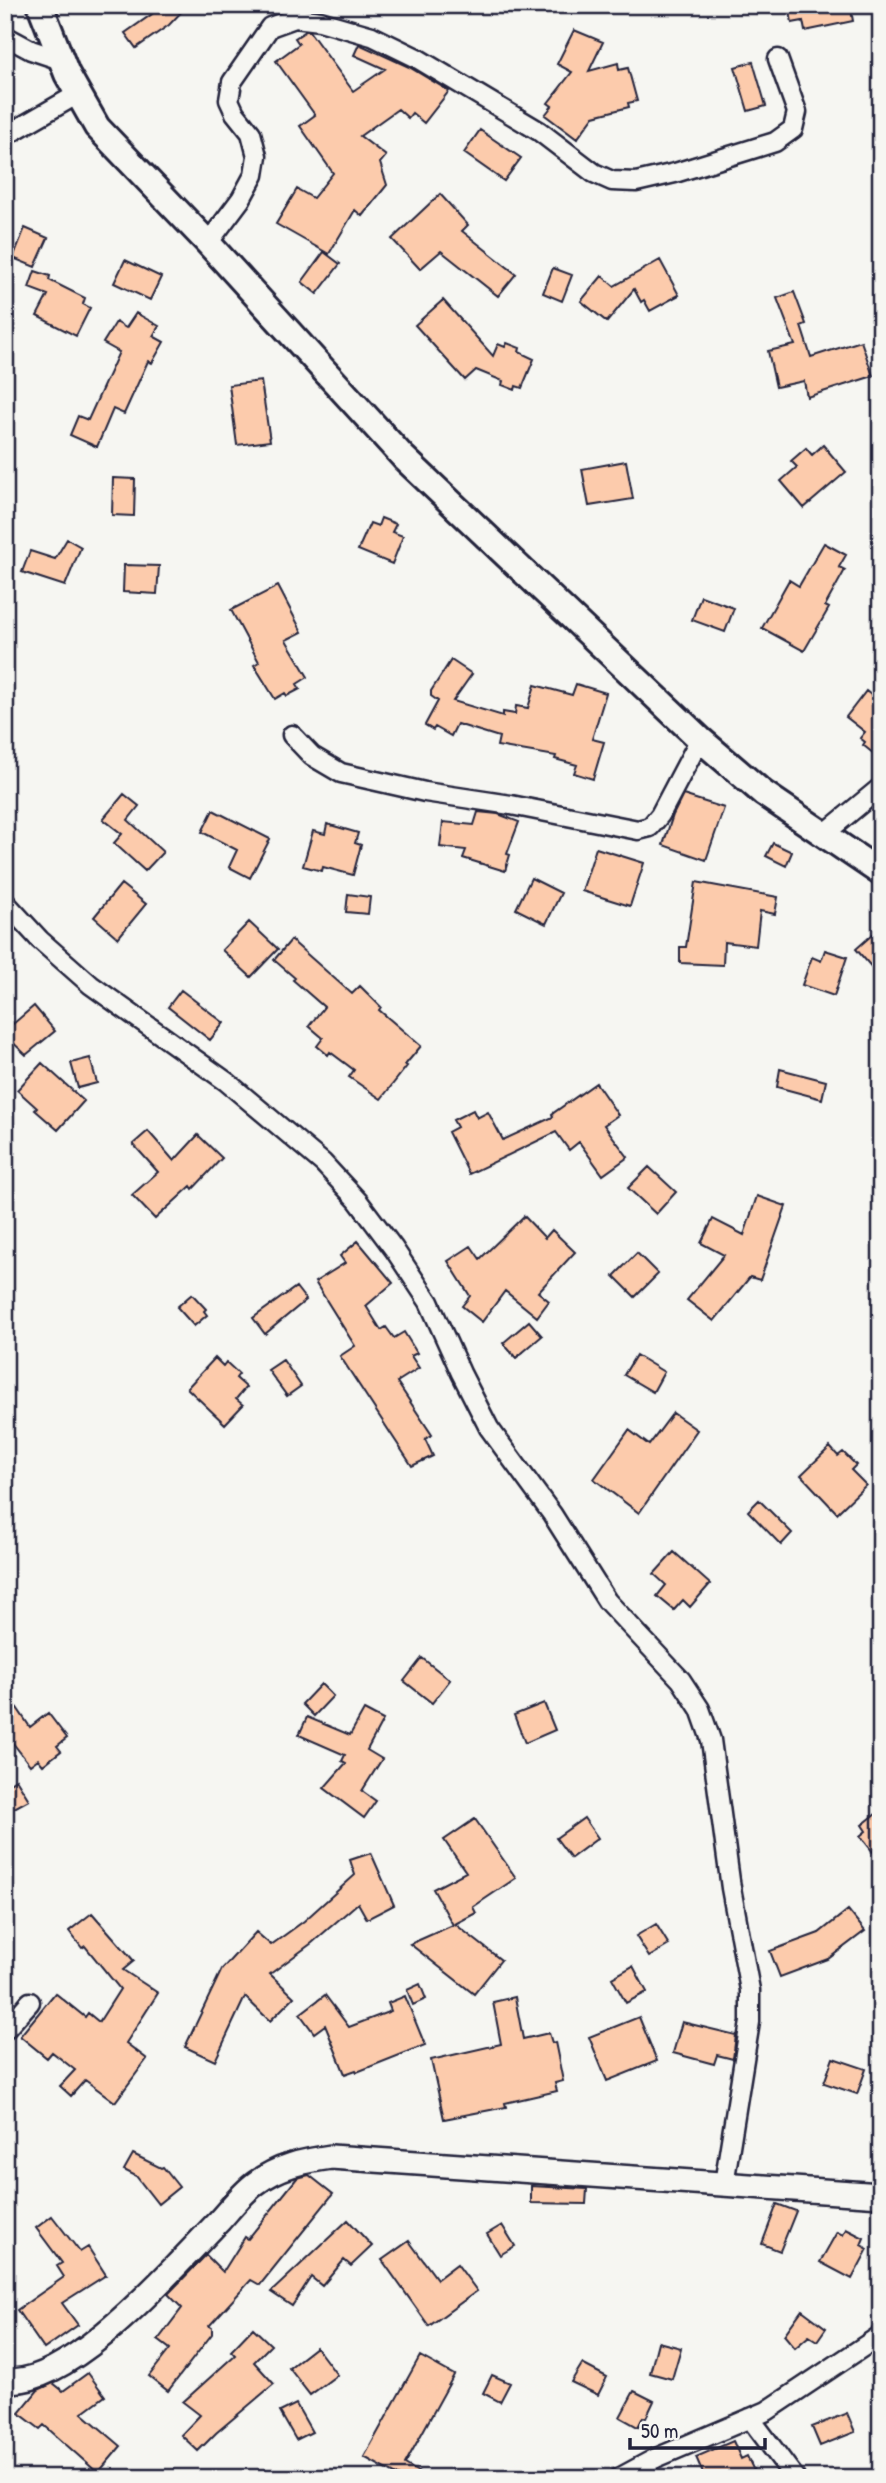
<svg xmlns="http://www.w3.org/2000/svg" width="886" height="2483" viewBox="0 0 886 2483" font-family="'Patrick Hand',sans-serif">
  <rect width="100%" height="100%" fill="#f6f6f2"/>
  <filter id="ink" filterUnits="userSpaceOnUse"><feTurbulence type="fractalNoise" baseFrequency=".0143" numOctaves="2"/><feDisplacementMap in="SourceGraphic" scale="14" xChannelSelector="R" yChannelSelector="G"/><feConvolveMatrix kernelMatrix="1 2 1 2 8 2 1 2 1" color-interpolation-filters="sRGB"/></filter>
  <g filter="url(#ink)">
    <path fill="#fccbac" stroke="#22223b" stroke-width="2" d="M143,5H188L169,25L136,48L125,33L152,14Z
      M789,5H850L853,21L805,31L803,21L792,23Z
      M574,30L603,42L589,71L618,63L619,70L628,68L637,101L628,103L629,107L594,116L577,139L545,115L552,106L548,103L572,72L557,64Z
      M306,31H309L353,91L385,69L354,55L359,44L409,67L449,91L424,123L412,113L408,118L398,109L360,136L386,156L380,163L387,185L362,216L355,210L329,254L276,224L297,189L313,198L333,173L300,126L315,115L276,61L299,44L295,38Z
      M753,62L766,106L748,111L735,67Z
      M480,130L521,158L504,181L464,153Z
      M440,194L468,225L462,231L516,274L498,296L441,251L420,269L392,239Z
      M25,228L48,238L35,267L13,258Z
      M324,252L340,264L317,294L302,282Z
      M125,260L161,277L150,300L114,283Z
      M660,260L679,295L650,311L644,300L641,302L634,289L607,322L581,301L602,276L614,286Z
      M553,268L572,275L562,301L543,293Z
      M35,271L50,276L49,280L85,298L83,304L90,308L76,336L37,316L48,295L29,288Z
      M794,292L806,324L801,326L811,357L861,341L873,376L807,397L804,381L776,387L768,351L795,345L777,298Z
      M443,300L493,356L498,344L505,347L507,343L520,348L519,352L534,359L522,388L516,386L515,390L502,385L503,381L476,370L465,380L415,325Z
      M136,313L159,326L153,336L164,342L152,363L148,361L124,414L113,409L97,447L70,435L78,416L88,420L119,352L103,343L116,322L126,328Z
      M261,381L270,441L237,445L229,385Z
      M823,445L846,472L804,508L781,481L797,467L791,461L806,448L812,455Z
      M626,461L633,499L589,506L582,469Z
      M113,478L135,479L134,516L112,515Z
      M381,518L396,524L392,532L403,536L392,564L358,550L370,523L378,526Z
      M67,539L81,547L65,586L22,572L30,551L55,559Z
      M824,543L846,555L839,567L845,570L825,606L829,608L804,651L762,628L789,580L799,586Z
      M124,565L159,566L157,594L123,592Z
      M278,586L302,632L286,640L308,677L297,684L300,689L287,696L285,693L275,699L254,665L259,662L231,610Z
      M701,596L734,608L725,632L692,620Z
      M451,660L472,674L453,701L503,716V712L515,714L516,706L528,708L535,685L572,695L576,684L606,693L592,739L604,742L593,779L574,773L577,765L555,759L556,756L497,746L499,737L457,724L451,736L435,727L433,730L425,725L438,701L431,696V691Z
      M866,691L881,703V754L877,751L874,754L863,745L865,742L860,738L865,732L846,717Z
      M124,794L139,806L128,820L163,852L145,871L114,843L122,834L103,819Z
      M683,795L724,808L706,860L663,845L673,815Z
      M213,810L270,839L250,878L229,867L237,850L202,832Z
      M478,812L498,814L519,822L507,854L510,855L505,871L463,858L466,850L440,847L443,822L474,825Z
      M327,824L358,833L355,843L361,845L353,875L323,867L322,871L303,866L313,831L325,834Z
      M773,843L792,852L786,866L766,856Z
      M596,848L644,863L630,906L582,891Z
      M531,878L561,893L546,924L516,909Z
      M696,882L778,897L775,914L760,911L756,946L724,942L723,965L680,963V947H686Z
      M121,884L146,904L118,938L94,917Z
      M348,894L370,897L368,914L346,912Z
      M249,922L278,949L251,977L222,950Z
      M881,927V978L856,949Z
      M291,940L352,994L360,986L381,1007L379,1010L421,1046L405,1065L407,1066L381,1099L349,1077L354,1070L330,1052L328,1055L317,1046L323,1038L309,1026L324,1007L293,980L295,978L274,960Z
      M825,950L847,957L834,996L802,985L812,957L821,961Z
      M181,990L224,1023L210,1040L168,1007Z
      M34,1006L55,1031L26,1055L5,1035V1016L13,1024Z
      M90,1058L97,1083L78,1088L71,1063Z
      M42,1063L84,1101L58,1130L35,1110L37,1108L17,1090Z
      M780,1069L826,1081L822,1099L777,1087Z
      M596,1083L618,1115L604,1125L628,1157L603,1175L579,1142L569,1150L556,1132L469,1174L448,1132L457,1127L453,1120L473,1110L477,1118L488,1112L503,1140L553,1117L552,1114Z
      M148,1131L174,1161L198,1135L222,1158L193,1189L191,1186L155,1219L132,1195L158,1172L133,1144Z
      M649,1167L676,1192L656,1214L628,1188Z
      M757,1196L786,1206L760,1280L750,1277L714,1321L687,1300L724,1255L701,1243L713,1219L744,1235Z
      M524,1216L545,1238L552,1230L575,1252L538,1292L549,1301L537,1317L505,1291L482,1322L462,1306L470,1296L448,1261L471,1246L480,1259Z
      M358,1241L393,1283L366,1306L381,1330L386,1327L394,1338L404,1332L417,1353L411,1356L419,1368L397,1382L432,1435L425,1439L433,1456L412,1466L340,1356L355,1346L315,1282L345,1263L340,1256Z
      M637,1253L658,1274L635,1297L614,1276Z
      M296,1287L306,1300L265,1334L253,1318Z
      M192,1294L206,1309L204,1311L207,1315L194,1326L177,1307Z
      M529,1321L542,1336L516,1358L503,1343Z
      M636,1355L664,1372L653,1392L624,1375Z
      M215,1358L223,1366L226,1362L239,1374L236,1378L246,1387L236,1399L243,1405L225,1424L187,1388Z
      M283,1360L301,1386L287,1396L268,1370Z
      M673,1413L697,1430L639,1513L594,1479L629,1430L649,1445Z
      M830,1447L838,1456L843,1452L856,1465L851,1470L866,1485L837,1513L801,1475Z
      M759,1500L792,1533L781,1545L748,1511Z
      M674,1552L710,1584L690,1607L683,1600L674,1610L657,1596L666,1585L654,1574Z
      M422,1658L450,1680L432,1703L404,1681Z
      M321,1684L333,1696L314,1716L302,1704Z
      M5,1690L30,1727L48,1713L67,1738L57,1746L61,1751L43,1765L38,1759L30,1765L5,1733Z
      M544,1703L555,1730L525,1743L514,1715Z
      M364,1710L383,1720L367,1750L382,1759L362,1791L376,1801L364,1818L324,1788L346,1763L342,1761L345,1755L299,1735L307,1717L350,1735Z
      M16,1779L29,1800L5,1813V1786Z
      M881,1810V1862L860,1836L866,1831L862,1825Z
      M584,1818L598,1838L571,1858L556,1838Z
      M475,1819L516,1878L473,1907L476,1913L455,1924L501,1960L474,1994L410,1944L453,1925L433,1889L466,1872L444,1840Z
      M371,1853L394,1905L367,1919L358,1903L312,1943L270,1974L294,1997L270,2021L245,1997L215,2061L185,2047L222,1969L256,1932L271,1945L304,1921L355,1875L350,1860Z
      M848,1910L865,1931L828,1959L780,1977L770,1951L819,1933Z
      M92,1913L134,1961L123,1970L158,1993L126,2043L147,2059L115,2102L85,2080L71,2096L60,2086L75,2070L52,2052L47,2058L20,2036L55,1993L85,2017L88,2013L99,2022L120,1989L85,1946L82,1948L69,1931Z
      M656,1924L669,1945L649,1957L636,1936Z
      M633,1966L647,1992L626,2003L612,1978Z
      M420,1984L426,1999L413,2005L407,1990Z
      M325,1995L349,2027L391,2011L388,2003L405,1996L425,2045L357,2072L356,2070L345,2074L325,2025L314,2033L300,2014Z
      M515,1997L523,2039L549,2033L552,2043L555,2042L563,2081L555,2083L557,2091L505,2103L506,2107L444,2119L431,2060L501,2044L493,2002Z
      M639,2017L657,2061L607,2081L589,2037Z
      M682,2022L736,2035L733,2059L717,2055L714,2064L673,2053Z
      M833,2058L866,2069L857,2094L824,2083Z
      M133,2154L161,2168L163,2167L179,2187L158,2204L136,2176L124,2170Z
      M309,2175L333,2194L260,2285L251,2280L209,2326L212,2328V2334L168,2391L149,2376L170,2349L158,2340L182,2308L168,2294L206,2255L223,2272L245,2237L248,2239L297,2178Z
      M531,2186L587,2189L586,2204L531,2203Z
      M777,2204L796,2211L780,2251L762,2244Z
      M52,2216L80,2252L88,2247L106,2275L62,2303L78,2325L44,2349L17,2310L64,2277L57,2266L62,2263L36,2228Z
      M348,2220L372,2246L351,2266L344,2260L322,2286L311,2277L292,2306L271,2292Z
      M502,2225L515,2246L500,2255L487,2234Z
      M846,2229L864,2238L861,2245L868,2249L852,2279L820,2262L837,2232L843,2235Z
      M409,2241L437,2279L457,2264L477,2291L429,2326L382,2260Z
      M802,2310L826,2328L817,2341L809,2336L795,2348L784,2335Z
      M253,2328L271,2345L254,2362L274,2384L216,2433L198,2451L181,2435L200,2415L183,2402L235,2355L231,2351Z
      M658,2342L681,2348L672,2379L650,2373Z
      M316,2347L337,2375L310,2395L289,2368Z
      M420,2356L454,2375L405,2464L428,2478H402L364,2457Z
      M582,2364L607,2377L598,2395L571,2382Z
      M88,2373L105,2396L82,2413L121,2446L98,2473L44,2425L40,2429L19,2413L38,2390L53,2383L63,2391Z
      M492,2375L510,2383L500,2402L483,2393Z
      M634,2391L654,2401L646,2418L643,2417L638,2427L620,2417Z
      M296,2404L312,2432L296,2440L280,2412Z
      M847,2413L855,2432L820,2446L812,2427Z
      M733,2441L741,2459L747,2456L755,2473L745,2478H705L696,2457Z"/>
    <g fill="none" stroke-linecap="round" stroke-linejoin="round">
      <g stroke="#22223b" stroke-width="23">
        <path id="minor" d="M5,36L31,50L61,60
          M5,136L78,94
          M208,243L241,199L254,175L257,156L251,133L235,113L229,100L232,82L270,27L295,18L320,21L372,36L415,57L539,131L594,173L612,181L636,182L675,173L775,142L793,129L797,112L778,59
          M292,735L312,756L341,773L425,792L511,805L638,830L650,827L660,815L700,739
          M823,835L881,787
          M5,902L40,940L91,985L227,1082L323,1163L358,1201L394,1249L429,1302L461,1373L489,1428L552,1514L607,1601L681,1680L700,1709L711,1740L731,1888L750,1990V2022L724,2184
          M5,2030L30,2002
          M750,2418L795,2478
          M619,2478L656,2458L767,2411L881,2335"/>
      </g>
      <g stroke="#22223b" stroke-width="28">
        <path id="tertiary" d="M5,2380C67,2391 177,2264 219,2221C230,2209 242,2193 256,2183C279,2166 303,2161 331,2157L881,2195"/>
      </g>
      <g stroke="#22223b" stroke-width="30">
        <path id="secondary" d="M40,5L67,74L97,127L208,243L404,458L700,739L763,793L881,873"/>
      </g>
      <use href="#minor" stroke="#f6f6f2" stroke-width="18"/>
      <use href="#tertiary" stroke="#f6f6f2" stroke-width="23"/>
      <use href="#secondary" stroke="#f6f6f2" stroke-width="24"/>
    </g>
  </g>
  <rect width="886" height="2483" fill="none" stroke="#f6f6f2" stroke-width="28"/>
  <rect x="14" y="14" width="858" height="2455" fill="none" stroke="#22223b" stroke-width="2.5" filter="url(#ink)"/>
  <path d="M630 2438v10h135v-10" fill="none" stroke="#22223b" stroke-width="3.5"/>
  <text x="641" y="2438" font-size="21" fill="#22223b" stroke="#f6f6f2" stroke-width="5" paint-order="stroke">50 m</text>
</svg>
